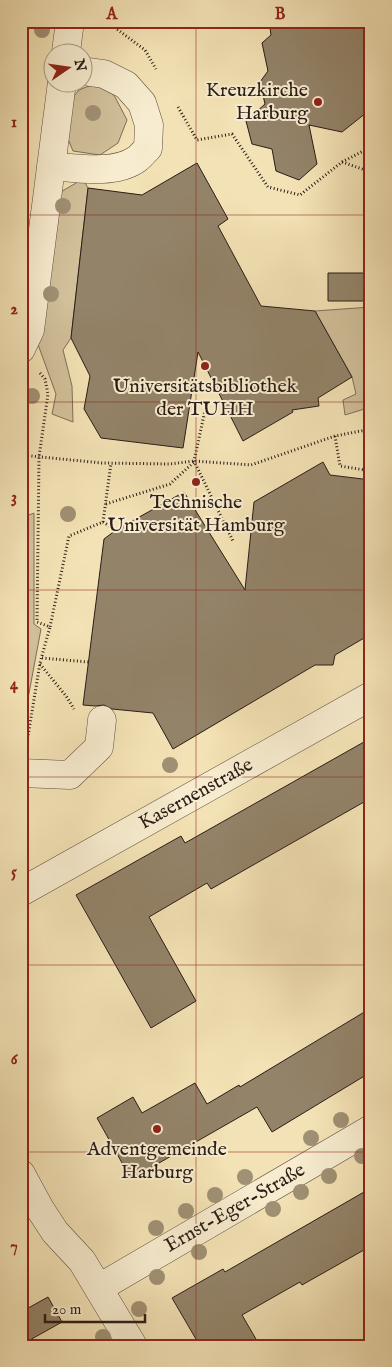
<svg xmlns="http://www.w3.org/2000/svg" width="392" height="1367" viewBox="0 0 392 1367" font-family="'IM FELL English',serif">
  <rect width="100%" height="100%" fill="#f3e2b5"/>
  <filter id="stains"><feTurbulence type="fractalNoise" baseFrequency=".004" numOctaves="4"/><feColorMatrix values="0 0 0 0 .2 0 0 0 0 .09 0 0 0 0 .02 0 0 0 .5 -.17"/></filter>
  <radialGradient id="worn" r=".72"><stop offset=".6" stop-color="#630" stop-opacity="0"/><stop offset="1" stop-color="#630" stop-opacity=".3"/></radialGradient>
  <path fill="#d1c09a" stroke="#7e6e58" d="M94,84L114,95L127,120L118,143L100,155L73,151L66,134L70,101L79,90Z
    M83,179L88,188L71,338L63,350L72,386L73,422L52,414L56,394L36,339L57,194Z
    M371,307V407L345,415L343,400L356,394L352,377L315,311Z
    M34,513V624L41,629L21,736V543L24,517Z"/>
  <path fill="#938369" stroke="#2a1c16" d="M269,21H371V109L342,132L309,125L317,164L299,180L276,171L272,149L252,144L246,121L265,104L260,82L268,71L262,43L271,35Z
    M197,163L228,219L218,226L261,306L315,311L352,377L318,398L319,406L292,410L293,412L243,441L198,352L183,448L101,438L84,409L90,376L71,338L88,188L142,195Z
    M328,273H371V301H328Z
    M323,462L330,475L371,480V634L335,655L333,665H315L173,749L153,713L112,709L104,705L95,706L83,705L104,539L116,530L184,492L245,590L254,502Z
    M371,738V798L211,889L207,883L149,917L196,1001L151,1028L76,895L181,836L185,843Z
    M371,1008V1072L272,1132L257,1107L131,1179L97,1118L133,1097L142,1113L195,1083L207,1104L239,1085L240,1087Z
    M371,1188V1246L302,1285L300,1282L242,1315L260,1346H200L172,1298L223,1269L225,1272Z
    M48,1297L62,1322L21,1345V1312Z"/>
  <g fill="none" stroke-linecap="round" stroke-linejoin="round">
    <g stroke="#5c4e3e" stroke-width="29">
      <path id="minor" d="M66,52L70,21
        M51,166C76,168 115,175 137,159C141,156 144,152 148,148L149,125L142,103L126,85L104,74L82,71
        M21,349L30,330L62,82
        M21,773L70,775L99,747L102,720
        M21,892L371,696
        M21,1174L40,1209L55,1232L82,1261L133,1346
        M99,1288L371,1129"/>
    </g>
    <path stroke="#2a1c16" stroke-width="3" stroke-dasharray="1 2.5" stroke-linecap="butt" d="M106,21L145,50L156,69
      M178,107L197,140L232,134L268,187L300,195L342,162L371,172
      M342,162L371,147
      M40,373L45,379L48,394L39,457L37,622L50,627L69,536L103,522L111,463
      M206,406L194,461L233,541
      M335,436L340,466L371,471
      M21,455L102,463L170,464L194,461L251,465L335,436L371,429
      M106,504L170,484L194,462
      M103,522L116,530
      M42,658L88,662
      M40,664L66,696L74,709
      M27,742L40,663L50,627"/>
    <use href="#minor" stroke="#f7eccf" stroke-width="28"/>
  </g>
  <g fill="#a09074">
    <circle cx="42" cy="30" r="8"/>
    <circle cx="93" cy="113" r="8"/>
    <circle cx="63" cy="206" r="8"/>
    <circle cx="51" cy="294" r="8"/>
    <circle cx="32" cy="396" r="8"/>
    <circle cx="68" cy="514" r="8"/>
    <circle cx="170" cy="765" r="8"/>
    <circle cx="341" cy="1120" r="8"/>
    <circle cx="311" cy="1138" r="8"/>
    <circle cx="362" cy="1156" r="8"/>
    <circle cx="329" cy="1176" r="8"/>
    <circle cx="245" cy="1177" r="8"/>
    <circle cx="301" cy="1192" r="8"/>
    <circle cx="215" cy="1195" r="8"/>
    <circle cx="273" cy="1209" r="8"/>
    <circle cx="186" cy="1211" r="8"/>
    <circle cx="156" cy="1228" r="8"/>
    <circle cx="199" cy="1252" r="8"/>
    <circle cx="157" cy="1277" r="8"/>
    <circle cx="139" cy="1309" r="8"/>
    <circle cx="103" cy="1337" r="8"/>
  </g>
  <path fill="none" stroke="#8f2418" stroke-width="1" stroke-opacity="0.55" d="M196,21V1346M21,215H371M21,402H371M21,590H371M21,777H371M21,965H371M21,1152H371"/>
  <g fill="#8f2418" stroke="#f7eccf" stroke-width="2">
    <circle cx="318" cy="102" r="5"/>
    <circle cx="205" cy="366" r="5"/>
    <circle cx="196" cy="482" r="5"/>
    <circle cx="157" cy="1129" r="5"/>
  </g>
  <g text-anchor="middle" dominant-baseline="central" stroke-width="4" stroke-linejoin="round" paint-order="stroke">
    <g font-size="20" fill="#2a1c16" stroke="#f7eccf">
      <text x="308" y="90" text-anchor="end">Kreuzkirche<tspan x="308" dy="23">Harburg</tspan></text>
      <text x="205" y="386">Universitätsbibliothek<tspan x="205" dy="23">der TUHH</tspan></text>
      <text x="196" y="502">Technische<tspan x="196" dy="23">Universität Hamburg</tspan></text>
      <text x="157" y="1149">Adventgemeinde<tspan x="157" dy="23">Harburg</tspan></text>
    </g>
    <g font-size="20" fill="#2a1c16" stroke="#f7eccf">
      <text transform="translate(196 794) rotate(-29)">Kasernenstraße</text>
      <text transform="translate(235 1208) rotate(-30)">Ernst-Eger-Straße</text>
    </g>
  </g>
  <rect width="392" height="1367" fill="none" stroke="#f3e2b5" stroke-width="55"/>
  <g transform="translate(68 68) rotate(77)"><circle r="24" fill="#f7eccf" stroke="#a59985"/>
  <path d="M0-4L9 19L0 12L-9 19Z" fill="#8f2418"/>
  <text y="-8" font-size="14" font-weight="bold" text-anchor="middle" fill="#2a1c16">N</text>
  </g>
  <path d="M45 1314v8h100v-8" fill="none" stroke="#2a1c16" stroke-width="2.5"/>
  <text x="52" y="1314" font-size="15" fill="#2a1c16" stroke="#f7eccf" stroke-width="4" paint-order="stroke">20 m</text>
  <rect x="28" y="28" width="336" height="1312" fill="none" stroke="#8f2418" stroke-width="2"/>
  <g font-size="16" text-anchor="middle" font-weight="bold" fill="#8f2418">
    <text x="112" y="19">A</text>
    <text x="280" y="19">B</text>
    <text x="14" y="127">1</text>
    <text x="14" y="314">2</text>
    <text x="14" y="502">3</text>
    <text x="14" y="689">4</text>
    <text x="14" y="877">5</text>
    <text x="14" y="1064">6</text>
    <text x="14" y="1251">7</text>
  </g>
  <rect width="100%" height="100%" filter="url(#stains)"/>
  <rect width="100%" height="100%" fill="url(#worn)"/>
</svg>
